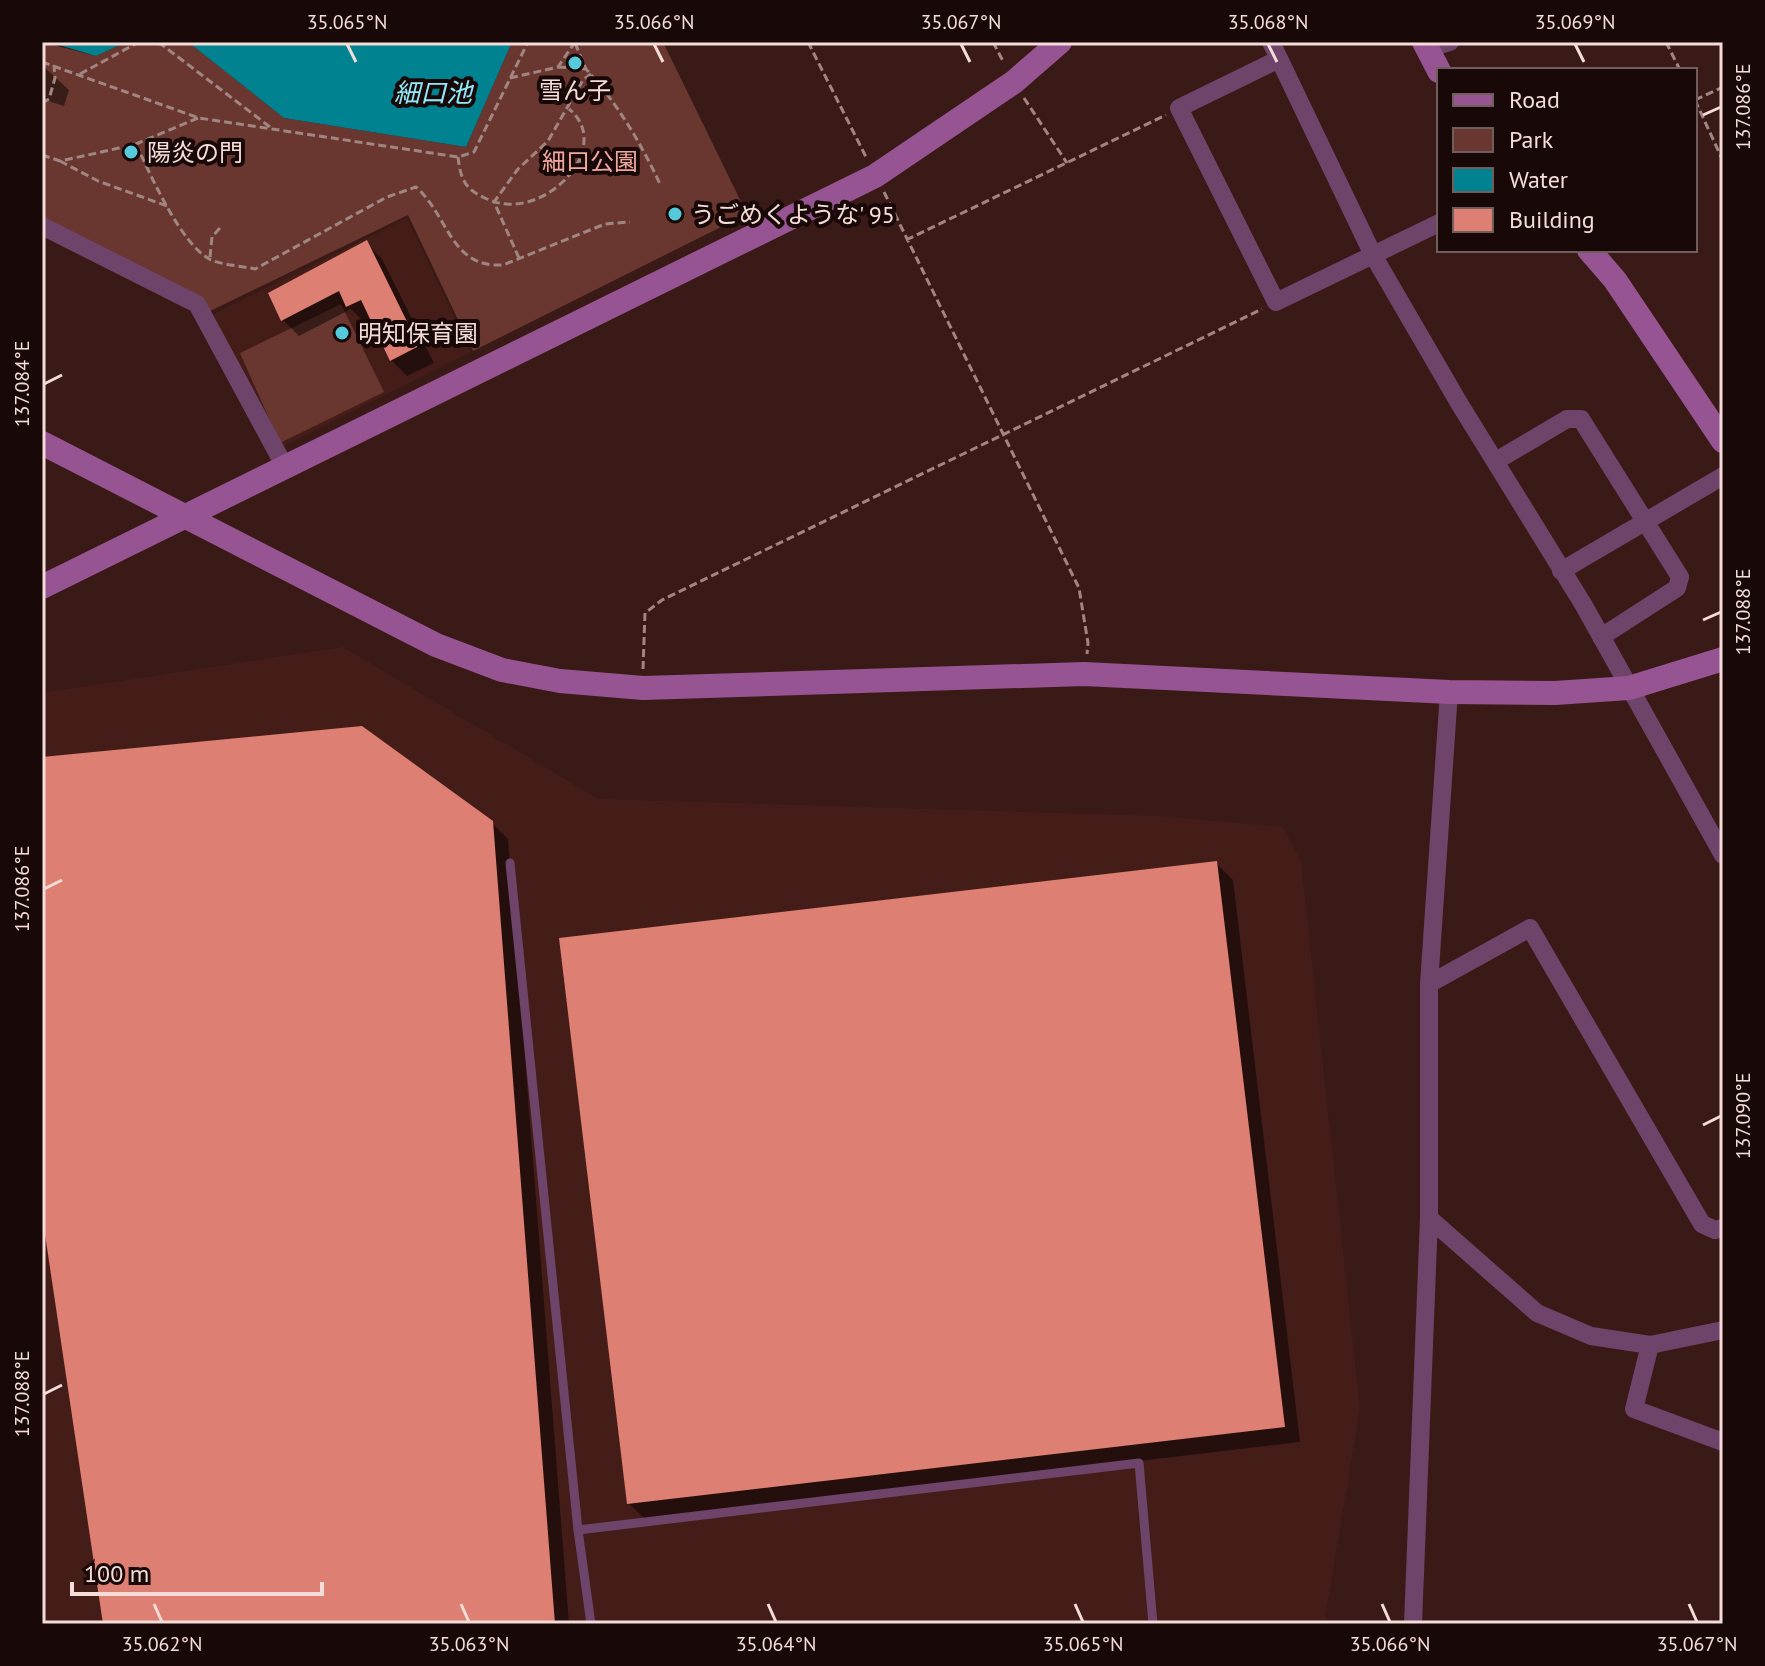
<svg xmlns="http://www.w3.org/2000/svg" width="1765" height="1666" viewBox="0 0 1765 1666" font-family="'PT Sans','Noto Sans JP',sans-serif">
  <rect width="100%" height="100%" fill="#3a1a16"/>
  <path fill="#451d18" d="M407,218L471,352L280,448L212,315Z
    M343,647L598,799L1155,816L1283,827L1301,862L1360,1409L1324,1624H42V693Z"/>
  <path fill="#6a3730" d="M42,42L96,56L126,42H188L284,118L466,147L512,42H663L747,214L473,351L408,215L208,312L42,218Z
    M341,304L384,392L280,443L240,353Z"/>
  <path fill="#018291" d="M49,42H126L96,56Z
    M188,42H512L466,147L284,118Z"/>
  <path fill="#0007" d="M42,65L69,90L64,106L42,99Z
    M366,243L382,259L434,363L407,376L391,360L372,318L364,322L351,309L299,336L283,320Z
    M42,759L491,822L508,839L569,1624H105L42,1200Z
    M1217,864L1233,880L1300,1442L645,1519L628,1503Z"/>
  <path fill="#dd7f72" d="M367,240L419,346L390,361L361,300L346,307L339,291L281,321L268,293Z
    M362,726L493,821L555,1624H103L42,1214V757Z
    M1217,861L1285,1427L627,1504L559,938Z"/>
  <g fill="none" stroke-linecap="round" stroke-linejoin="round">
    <path stroke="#a08581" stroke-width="3" stroke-dasharray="8 4" stroke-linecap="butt" d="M146,42L161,44L270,127
      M808,42L866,157
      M993,42L1004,63
      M1666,42L1680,70
      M575,43L586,69
      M42,62L199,118L458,157L474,152L528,42
      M558,67L586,69C617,103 641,143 660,184
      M80,74L139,42
      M510,78L558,67L575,42
      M1024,98L1067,163
      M1695,100L1723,161
      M1695,100L1723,87
      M42,103L49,99L55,78L54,65
      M136,144C150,174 181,245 211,260C224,265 241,266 255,269L387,197L416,187C449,216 450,268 503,265L605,224L630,222
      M42,155L60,161L97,153L136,144L198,118
      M458,157C461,181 465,189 487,199C543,225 616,147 569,109
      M578,159L590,167
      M60,161L98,181L167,206
      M884,192L1079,588L1088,643L1087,654
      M906,240L1166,115
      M210,257L212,237L220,228
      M519,258L494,202L518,169L548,141L583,80L591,74
      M643,669L645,613L662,600L1262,309"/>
    <path stroke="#6e446b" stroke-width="9" d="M510,863L578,1530L591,1624
      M578,1530L1139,1463L1153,1624"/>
    <path stroke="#6e446b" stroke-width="18" d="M1271,42L1373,255L1459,403L1583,604L1723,855
      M1427,49L1450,42
      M1279,59L1179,108L1276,302L1439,223
      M42,226L197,304L285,467
      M1496,461L1567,419H1581L1680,577L1677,588L1601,637
      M1561,571L1723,476
      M1429,984L1530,928L1702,1224L1715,1230L1723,1228
      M1429,1218L1537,1313L1591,1336L1650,1345L1723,1330
      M1650,1345L1634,1409L1723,1442
      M1413,1624L1429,1218V984L1449,692"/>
    <path stroke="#965493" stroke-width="24" d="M1424,42L1439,71
      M1589,250L1615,280L1723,441
      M42,443L436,645L502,670L560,681L643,688L1084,674L1449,692L1555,693L1629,688L1723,659
      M42,587L875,176L1014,82L1060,42"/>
  </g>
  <path fill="none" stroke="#f4ddd9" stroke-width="3" d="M347,44L356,62M654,44L663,62M961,44L970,62M1268,44L1277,62M1575,44L1584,62M1703,115L1721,107M44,384L62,375M1703,620L1721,612M44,889L62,880M1703,1125L1721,1116M44,1394L62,1385M154,1604L162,1622M461,1604L469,1622M768,1604L776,1622M1075,1604L1083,1622M1382,1604L1390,1622M1689,1604L1697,1622"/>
  <g fill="#54cadc" stroke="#180908" stroke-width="3">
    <circle cx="575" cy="63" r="8"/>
    <circle cx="131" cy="152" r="8"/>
    <circle cx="675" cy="214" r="8"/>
    <circle cx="342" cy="333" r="8"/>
  </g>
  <g text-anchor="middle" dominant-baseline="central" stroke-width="8" stroke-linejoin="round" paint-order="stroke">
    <g font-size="24" fill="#f4ddd9" stroke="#180908" text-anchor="start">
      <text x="575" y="90" text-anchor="middle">雪ん子</text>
      <text x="147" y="152">陽炎の門</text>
      <text x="691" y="214">うごめくような' 95</text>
      <text x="358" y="333">明知保育園</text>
    </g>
    <g font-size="24" fill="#f2a89d" stroke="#180908">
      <text x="590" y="161">細口公園</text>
    </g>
    <g font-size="26" font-style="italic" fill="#8febfa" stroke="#180908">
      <text x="433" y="92">細口池</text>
    </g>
  </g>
  <rect width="1765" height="1666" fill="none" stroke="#180908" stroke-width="88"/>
  <rect x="1437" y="68" width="260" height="184" fill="#180908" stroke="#705e5c" stroke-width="2"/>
  <rect x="1453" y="94" width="40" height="12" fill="#965493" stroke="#705e5c" stroke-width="2"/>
  <text x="1509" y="108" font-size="24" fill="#f4ddd9">Road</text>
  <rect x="1453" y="128" width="40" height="24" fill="#6a3730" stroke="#705e5c" stroke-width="2"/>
  <text x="1509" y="148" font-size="24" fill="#f4ddd9">Park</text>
  <rect x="1453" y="168" width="40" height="24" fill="#018291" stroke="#705e5c" stroke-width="2"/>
  <text x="1509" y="188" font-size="24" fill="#f4ddd9">Water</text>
  <rect x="1453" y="208" width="40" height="24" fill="#dd7f72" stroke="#705e5c" stroke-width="2"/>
  <text x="1509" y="228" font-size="24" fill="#f4ddd9">Building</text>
  <path d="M72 1582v12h250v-12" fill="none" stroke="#f4ddd9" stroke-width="4"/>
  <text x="84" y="1582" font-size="24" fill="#f4ddd9" stroke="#180908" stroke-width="6" paint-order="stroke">100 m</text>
  <rect x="44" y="44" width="1677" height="1578" fill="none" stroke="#f4ddd9" stroke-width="3"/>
  <g font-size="20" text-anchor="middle" fill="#f4ddd9">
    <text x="347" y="29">35.065°N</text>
    <text x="654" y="29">35.066°N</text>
    <text x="961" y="29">35.067°N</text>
    <text x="1268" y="29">35.068°N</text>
    <text x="1575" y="29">35.069°N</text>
    <text transform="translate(1743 107) rotate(-90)" y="7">137.086°E</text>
    <text transform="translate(22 384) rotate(-90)" y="7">137.084°E</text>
    <text transform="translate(1743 612) rotate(-90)" y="7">137.088°E</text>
    <text transform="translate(22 889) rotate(-90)" y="7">137.086°E</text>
    <text transform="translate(1743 1116) rotate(-90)" y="7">137.090°E</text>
    <text transform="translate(22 1394) rotate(-90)" y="7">137.088°E</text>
    <text x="162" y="1651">35.062°N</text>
    <text x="469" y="1651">35.063°N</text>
    <text x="776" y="1651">35.064°N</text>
    <text x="1083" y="1651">35.065°N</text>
    <text x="1390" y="1651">35.066°N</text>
    <text x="1697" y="1651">35.067°N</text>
  </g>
</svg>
